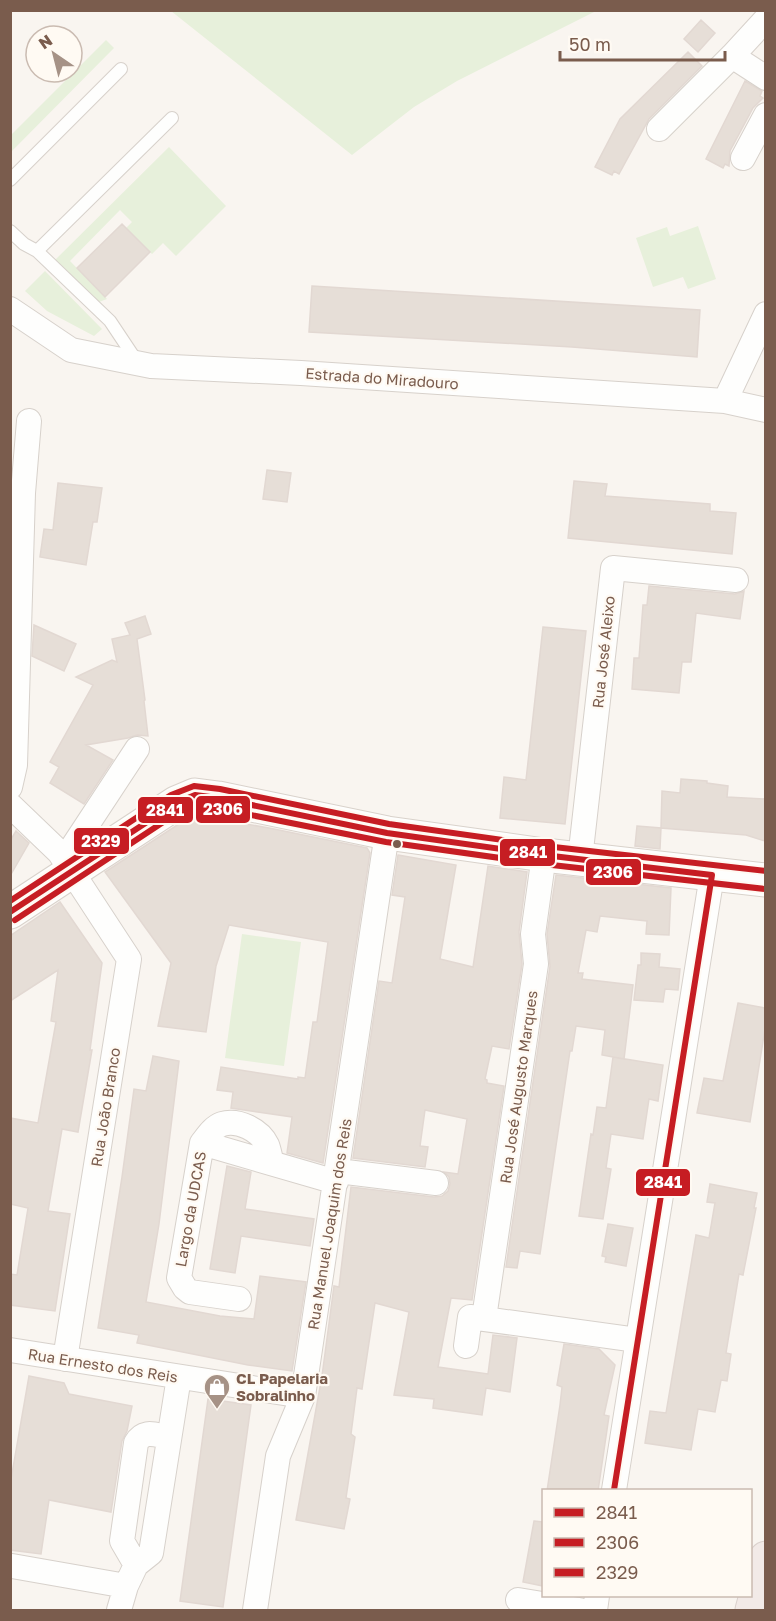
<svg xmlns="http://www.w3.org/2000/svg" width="776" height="1621" viewBox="0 0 776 1621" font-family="'Golos Text',sans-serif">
  <rect width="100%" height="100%" fill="#f9f5f0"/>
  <path fill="#e7f0db" d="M171,11H596L457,81L414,107L352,155Z
    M106,40L114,48L11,152V135Z
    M169,147L226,206L176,256L163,243L152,254L126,228L132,222L120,210L70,261L107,299L99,302L93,299L55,260Z
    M698,226L716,279L688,289L683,277L653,287L636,238L667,227L670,236Z
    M45,271L102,329L94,336L47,311L25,291Z
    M242,934L301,942L284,1066L225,1058Z"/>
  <path fill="#e6ded7" stroke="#e2d8d2" stroke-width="1.5" d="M701,20L715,33L698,52L684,39Z
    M688,52L702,66L649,119L619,174L614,171L612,175L595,167L620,119Z
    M745,81L762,91L760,96L763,98L753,108L730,151L729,166L725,164L723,168L706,159Z
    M122,224L150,252L105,297L77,268Z
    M312,286L700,310L697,357L572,347L309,332Z
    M267,470L291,473L287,502L263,499Z
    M574,481L607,484L605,496L710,504V511L736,513L732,554L568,538Z
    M58,483L102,488L97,522H93L86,565L40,557L44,529L53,530Z
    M649,586L735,594L744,591L740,619L696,613L691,662H682L679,693L632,689L634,658H639L643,605H647Z
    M145,616L151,634L137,639L145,700L144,701L148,736L137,735L128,738L86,745L113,760L84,804L50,783L59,767L50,762L93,685L76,677L112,660L117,662L112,639L130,635L125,623Z
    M34,625L76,644L64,671L32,656Z
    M543,627L586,631L565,824L500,818L504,777L526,780Z
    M681,779L707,781V783L728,786L727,797L765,799V841L746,835L661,828L662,791L680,793Z
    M195,815L269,828L367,848L370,853L323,1163L287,1153L292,1117L231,1108L233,1092L217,1090L221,1067L298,1079V1077L305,1078L313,1022H317L328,942L229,925L216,966L206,1032L158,1026L171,963L105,872L185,820Z
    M637,826L661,828L660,849L635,846Z
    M16,831L29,843L10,876V841Z
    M398,855L456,865L440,959L473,967L488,866L527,872L519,932L522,964L509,1049L492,1046L485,1079L487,1080V1083L504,1086L472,1300L451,1298L438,1367L488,1374L493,1335L517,1338L510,1392L486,1388L482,1415L433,1408L434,1399L394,1395L409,1312L375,1303L362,1389L357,1388L351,1434L355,1437L346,1498L350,1499L344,1529L296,1520L322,1376L334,1286L339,1287L351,1187L434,1197L442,1196L448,1191L450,1184L449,1177L444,1172L458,1174L467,1119L425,1110L420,1146L428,1147L425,1167L353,1158L379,981L392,983L405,897L392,895Z
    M556,875L671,888L669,935L646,934L647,921L600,916L597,932L586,930L578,973H583L582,979L633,985L624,1059L602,1055L605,1030L576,1026L572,1051H570L540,1254L520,1251L517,1268L506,1267L550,966L547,934Z
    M60,902L102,963L90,1050H92L78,1132L62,1129L48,1211L70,1214L55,1311L10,1305V1274L17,1275L28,1208L10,1204V1118L38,1123L56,1022L51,1021L58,970L10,1001V936Z
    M641,953L660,954L659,967L680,969L678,990L665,989L663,1002L634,1000L638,965H641Z
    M738,1003L765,1008V1029L750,1122L697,1113L704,1078L723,1081Z
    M153,1056L179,1061L159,1224L146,1302L220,1316L254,1319L260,1276L306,1282L292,1371L248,1365L137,1343L139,1335L98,1328L122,1177L134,1089L146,1091Z
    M613,1057L663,1065L658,1101L649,1099L643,1139L611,1134L606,1168L611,1169L603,1219L579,1216L591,1134L593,1135L597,1107L606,1108Z
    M227,1166L251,1172L245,1209L314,1219L310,1246L241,1236L235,1273L210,1269Z
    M710,1184L757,1193L754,1208H756L743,1275L739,1274L726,1353L731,1354L727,1381L721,1380L715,1412L698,1409L691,1450L645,1443L650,1411L666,1413L696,1235L709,1238L715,1203L707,1202Z
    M608,1224L633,1228L626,1266L605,1262L606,1257L602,1256Z
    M564,1344L599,1349L615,1365L604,1415L609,1416L598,1491H547L560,1405L562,1387L557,1385Z
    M29,1376L64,1383L69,1394L132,1406L127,1431L122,1441L111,1512L49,1500L41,1554L10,1550V1485Z
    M208,1399L251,1405L223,1607L180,1601Z
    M534,1521L543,1522V1586L523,1582Z"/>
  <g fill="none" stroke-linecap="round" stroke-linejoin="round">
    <g stroke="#d7d1cb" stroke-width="14">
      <path id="lane" d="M10,180L121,69
        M10,231L24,244L37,251L110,321L138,363
        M37,251L172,118"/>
    </g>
    <g stroke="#d7d1cb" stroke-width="26">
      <path id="street" d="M732,56L766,78
        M659,129L732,56L766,19
        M743,158L766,115
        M10,309L71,350L151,366L301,373L725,401L766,410
        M725,401L766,314
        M10,787L15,765L23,493L29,421
        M10,805L59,852L129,959L65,1359
        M580,859L613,568L736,580
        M64,860L137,749
        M202,1143C207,1137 213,1127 222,1124C238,1119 260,1130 267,1145C269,1150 270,1157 272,1163
        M338,1171L436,1183
        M239,1299L190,1292L185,1288L179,1278L202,1143L336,1182
        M484,1318L536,964L533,934L544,855
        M466,1346L470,1317L637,1340
        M10,1350L303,1396
        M614,1490L712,875
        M136,1565L122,1541L136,1443C144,1429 155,1435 168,1437
        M12,1566L126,1586
        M518,1600L579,1610
        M119,1610L126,1586L136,1565L151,1553L179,1377
        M255,1610L278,1456L303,1396L387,833
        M595,1610L597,1596"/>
    </g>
    <g stroke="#d9d2cb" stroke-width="35">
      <path id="secondary" d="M10,912L176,803L195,795L218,798L387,833L544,855L766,880"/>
    </g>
    <g stroke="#dad1cc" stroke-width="35">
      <path id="highway" d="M752,1610L766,1558"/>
    </g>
    <use href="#lane" stroke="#fefefd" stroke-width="12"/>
    <use href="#street" stroke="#fefefd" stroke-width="24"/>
    <use href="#secondary" stroke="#fefefd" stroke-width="33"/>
    <use href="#highway" stroke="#f2eae7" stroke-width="33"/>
    <g stroke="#fffaf3" stroke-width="10">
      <path id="bus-1" d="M10,912L176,803L195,795L218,798L387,833L544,855L712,875
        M614,1490L712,875"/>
    </g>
    <g stroke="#fffaf3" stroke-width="10">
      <path id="bus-2" d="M15,920L180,811L196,804L386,842L543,864L765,889"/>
    </g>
    <g stroke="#fffaf3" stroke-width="10">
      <path id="bus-3" d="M10,901L171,795L194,786L220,789L389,824L545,846L766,871"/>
    </g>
    <use href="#bus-1" stroke="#c61d23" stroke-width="6"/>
    <use href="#bus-2" stroke="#c61d23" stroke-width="6"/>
    <use href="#bus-3" stroke="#c61d23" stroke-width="6"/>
  </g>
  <defs>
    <g id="shop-pin" transform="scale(1.35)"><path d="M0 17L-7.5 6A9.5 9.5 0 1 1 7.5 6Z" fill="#a69286" stroke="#fffaf3"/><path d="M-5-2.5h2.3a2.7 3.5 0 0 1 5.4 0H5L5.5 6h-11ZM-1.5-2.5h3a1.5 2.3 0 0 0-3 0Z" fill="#fff"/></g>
  </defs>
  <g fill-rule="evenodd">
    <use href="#shop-pin" x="217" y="1387"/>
  </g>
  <circle fill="#7a5c4d" stroke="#fffaf3" stroke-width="2" cx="397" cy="844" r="5"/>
  <g text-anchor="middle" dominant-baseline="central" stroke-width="4.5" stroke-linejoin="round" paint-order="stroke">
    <g font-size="15" fill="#7a5c4d" stroke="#fffaf3">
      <text transform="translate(382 378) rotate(4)">Estrada do Miradouro</text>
      <text transform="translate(603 652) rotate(-84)">Rua José Aleixo</text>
      <text transform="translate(518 1087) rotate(-82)">Rua José Augusto Marques</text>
      <text transform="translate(105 1107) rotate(-81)">Rua João Branco</text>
      <text transform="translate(190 1209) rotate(-80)">Largo da UDCAS</text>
      <text transform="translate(329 1224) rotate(-81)">Rua Manuel Joaquim dos Reis</text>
      <text transform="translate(103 1365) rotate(9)">Rua Ernesto dos Reis</text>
    </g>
    <g font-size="15" font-weight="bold" fill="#7a5c4d" stroke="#fffaf3" text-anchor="start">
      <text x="236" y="1378">CL Papelaria<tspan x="236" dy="17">Sobralinho</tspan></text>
    </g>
  </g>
  <g stroke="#fffaf3" stroke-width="2">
    <rect x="195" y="795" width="56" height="29" rx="6" fill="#c61d23"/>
    <rect x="137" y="796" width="57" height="28" rx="6" fill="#c61d23"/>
    <rect x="73" y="827" width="57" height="28" rx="6" fill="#c61d23"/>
    <rect x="499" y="838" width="57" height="29" rx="6" fill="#c61d23"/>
    <rect x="585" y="858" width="57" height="28" rx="6" fill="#c61d23"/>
    <rect x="635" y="1168" width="56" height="29" rx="6" fill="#c61d23"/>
  </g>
  <g font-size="16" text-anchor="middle" font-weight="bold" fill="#fff">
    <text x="223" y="815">2306</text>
    <text x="165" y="816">2841</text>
    <text x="101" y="847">2329</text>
    <text x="528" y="858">2841</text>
    <text x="613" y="878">2306</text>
    <text x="663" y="1188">2841</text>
  </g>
  <rect width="776" height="1621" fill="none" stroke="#7a5c4d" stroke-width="24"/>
  <rect x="542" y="1489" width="210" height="108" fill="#fffaf3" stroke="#cabbb1" stroke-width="1.5"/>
  <rect x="554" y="1508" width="30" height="9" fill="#c61d23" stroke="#cabbb1" stroke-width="1.5"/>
  <text x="596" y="1519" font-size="18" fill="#7a5c4d">2841</text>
  <rect x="554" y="1538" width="30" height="9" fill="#c61d23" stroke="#cabbb1" stroke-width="1.5"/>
  <text x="596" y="1549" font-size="18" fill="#7a5c4d">2306</text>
  <rect x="554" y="1568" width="30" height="9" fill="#c61d23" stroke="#cabbb1" stroke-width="1.5"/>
  <text x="596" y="1579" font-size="18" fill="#7a5c4d">2329</text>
  <g transform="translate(54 54) rotate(325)"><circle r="28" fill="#fffaf3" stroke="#cabbb1" stroke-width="1.5"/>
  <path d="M0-4.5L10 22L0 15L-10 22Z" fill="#a69286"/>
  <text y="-9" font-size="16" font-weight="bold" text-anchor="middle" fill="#7a5c4d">N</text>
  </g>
  <path d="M560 51v9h165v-9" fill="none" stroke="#7a5c4d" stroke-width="3"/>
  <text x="569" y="51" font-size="18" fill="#7a5c4d" stroke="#fffaf3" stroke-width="4.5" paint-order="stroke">50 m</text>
</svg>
